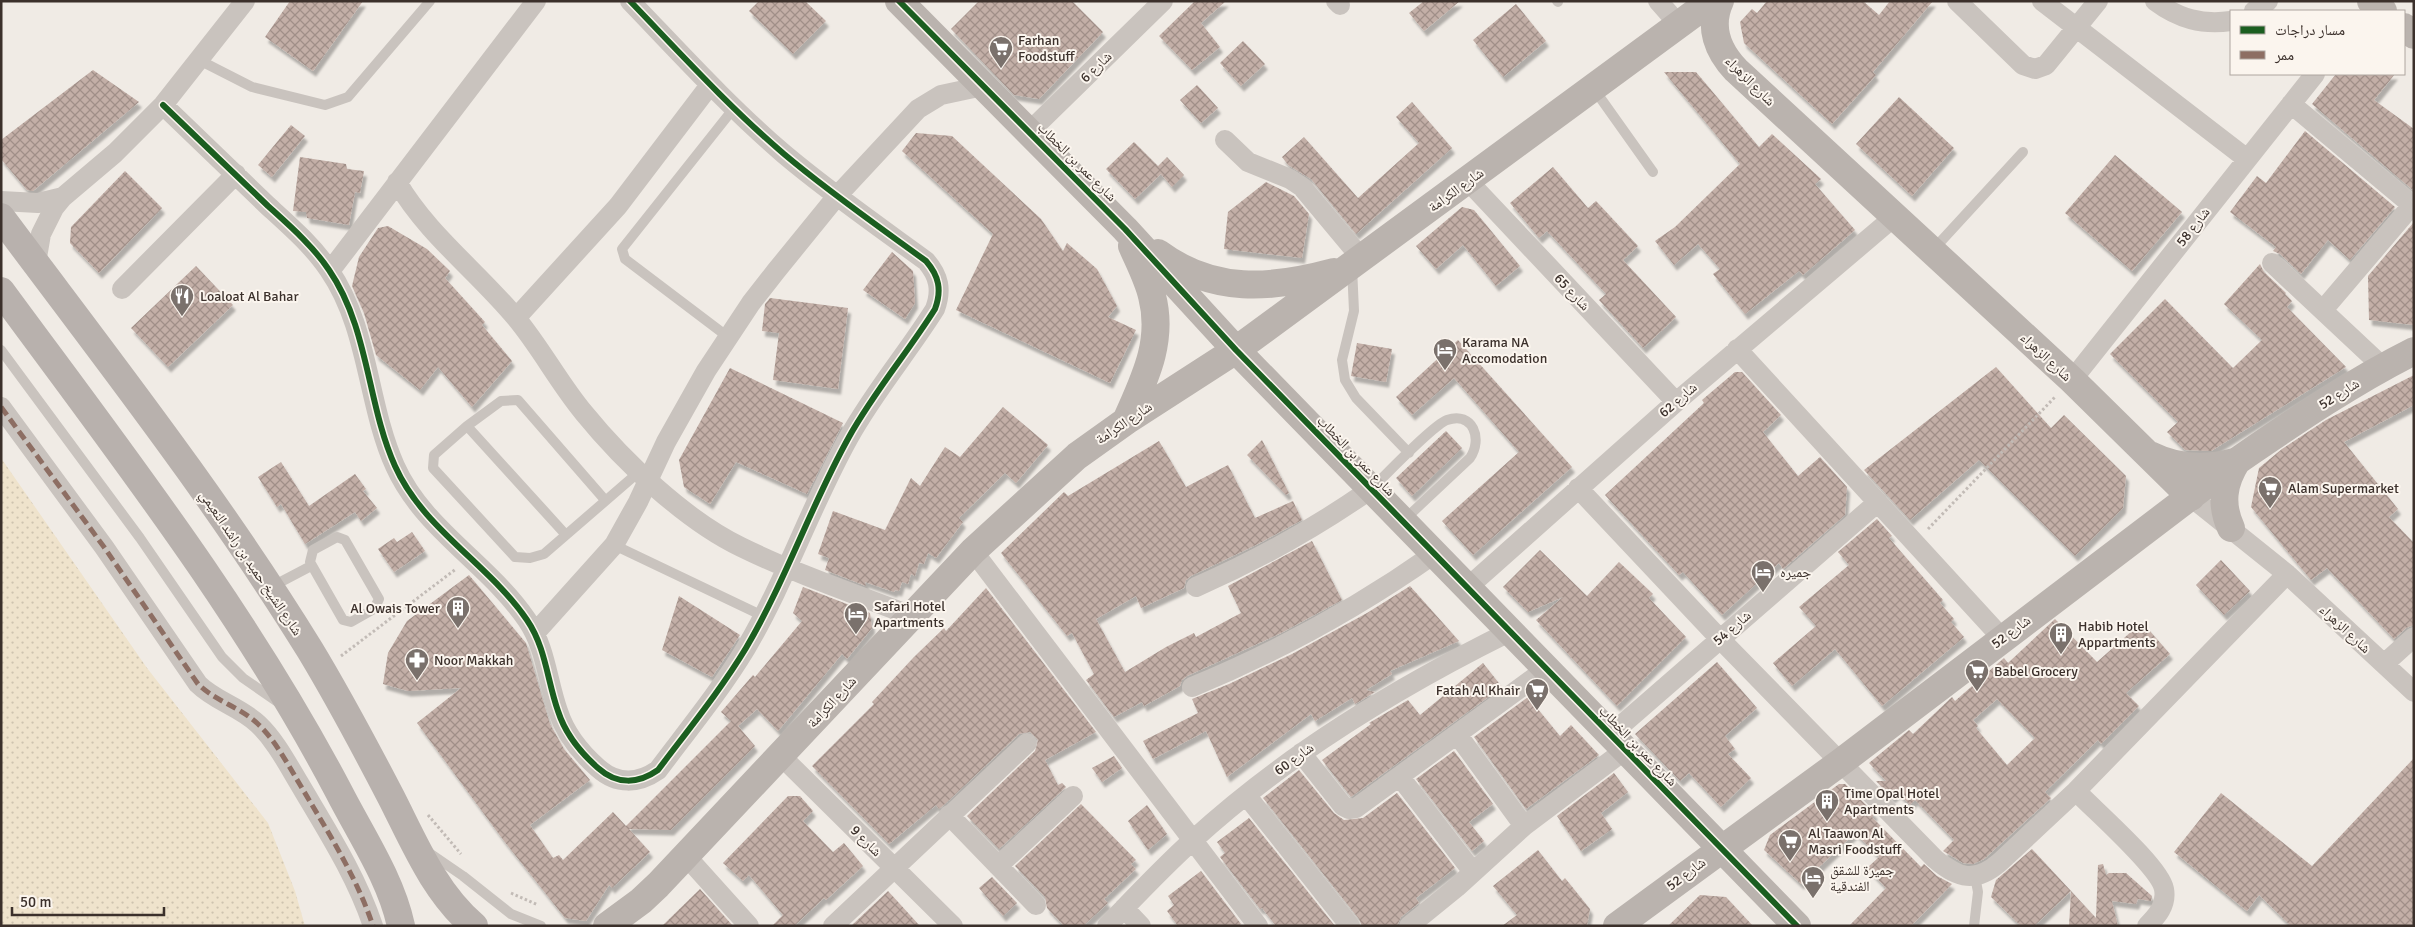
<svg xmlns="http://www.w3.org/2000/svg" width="2415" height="927" viewBox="0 0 2415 927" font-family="Signika,'Noto Naskh Arabic',sans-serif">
  <defs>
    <pattern id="sand-dots" width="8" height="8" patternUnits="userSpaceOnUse" patternTransform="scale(1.25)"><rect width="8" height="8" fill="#efe3cc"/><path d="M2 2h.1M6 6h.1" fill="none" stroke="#cec3af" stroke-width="1.8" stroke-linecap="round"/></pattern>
    <pattern id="building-cross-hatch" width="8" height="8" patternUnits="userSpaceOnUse" patternTransform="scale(1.25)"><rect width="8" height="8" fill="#c3afa7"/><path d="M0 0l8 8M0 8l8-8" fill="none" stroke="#a08f88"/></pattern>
    <filter id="shadow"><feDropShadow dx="3" dy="5.5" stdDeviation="1" flood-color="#0004"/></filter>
  </defs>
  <rect width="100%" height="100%" fill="#f0ebe5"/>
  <path fill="url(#sand-dots)" d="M1,458L147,668L268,823L295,891L305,926H1Z"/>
  <path fill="url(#building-cross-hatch)" fill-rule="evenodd" filter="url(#shadow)" d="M290,1H363L313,71L265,37Z
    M759,1H805L826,21L793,54L749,11Z
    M979,1H1072L1103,32L1039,99L1014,95L951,29Z
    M1195,1H1226L1201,23L1220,47L1192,70L1159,36Z
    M1424,1H1460L1424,31L1409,13Z
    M1767,1H1863L1879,15L1890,1H1933L1873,72L1876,75L1832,124L1744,43L1740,22L1752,9L1757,13Z
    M1516,4L1546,41L1503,77L1473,40Z
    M1243,41L1265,64L1241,86L1220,63Z
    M93,70L139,102L33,191L27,190L1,159V140Z
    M1664,72H1696L1759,147L1772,134L1821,179L1815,184L1855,230L1803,275L1799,271L1745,314L1713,274L1720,269L1698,244L1674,265L1655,241L1675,227L1740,164Z
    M2336,74H2395L2374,100L2414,129V191L2312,104Z
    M1197,85L1218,108L1201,123L1180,100Z
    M1899,97L1954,148L1912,196L1856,144Z
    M1412,102L1452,148L1356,234L1311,179L1288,165L1282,157L1304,137L1358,198L1419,143L1396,117Z
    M291,125L305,136L272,177L258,165Z
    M2305,131L2395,207L2350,260L2328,240L2301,274L2280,254L2273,251L2276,247L2230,212L2257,176L2266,183Z
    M916,133L952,136L1041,219L1063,251L1067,243L1097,269L1117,306L1108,317L1136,330L1110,383L956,310L993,234L902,151Z
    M1134,142L1158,166L1167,157L1184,175L1172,187L1161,174L1135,199L1106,169Z
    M2115,155L2182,212L2132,271L2065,213Z
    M300,157L346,164L347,169L364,171L360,193L355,192L349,225L307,218L306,212L293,211Z
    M1553,167L1588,208L1596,201L1638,246L1623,260L1676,317L1643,348L1599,300L1606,294L1547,231L1539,238L1510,203Z
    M125,171L162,208L99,273L70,243L71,227Z
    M1266,182L1294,196L1309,214L1302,258L1224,249L1228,212Z
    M1462,207L1474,210L1520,266L1496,286L1463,245L1436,269L1416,246Z
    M2414,222V325L2369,320L2368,276Z
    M388,226L427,249L450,271L445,278L485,322L482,325L512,361L472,407L438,367L420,390L376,355L364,313L352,286L359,257L378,228Z
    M892,252L913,271L915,303L905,319L863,290Z
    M2260,264L2264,272L2286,293L2285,294L2292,301L2287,307L2346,367L2211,451L2185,450L2167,432L2178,422L2110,354L2165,299L2233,368L2262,340L2224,304Z
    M196,266L233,305L168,367L131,328Z
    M770,298L848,308L838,389L773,380L779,333L762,331L765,304Z
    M1458,340L1572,467L1473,555L1442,521L1519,452L1454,378L1412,415L1396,397Z
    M1357,343L1392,349L1386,382L1351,376Z
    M1996,367L2051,428L2064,415L2126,476L2123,508L2075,556L1979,460L1910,520L1864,470Z
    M730,368L843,423L807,494L736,462L710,504L684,487L679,460Z
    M1735,372H1742L1781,415L1763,432L1798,476L1820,457L1847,487L1845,515L1783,569L1779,563L1722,615L1683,572L1679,575L1605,495L1704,403L1702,400Z
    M2414,375V405L2344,442L2398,509L2389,517L2414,543V625L2406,628L2394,639L2327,568L2311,580L2251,507L2259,468L2282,449L2326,420Z
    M1003,407L1048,445L1016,483L1005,473L959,518L963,522L936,558L928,553L924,564L919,563L915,576L911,574L908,584L902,582L899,591L895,590L894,592L865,582L866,586L825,570L829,558L818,554L833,511L885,530L911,478L920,486L945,447L960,457Z
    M1446,431L1462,448L1412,496L1396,478Z
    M1262,440L1289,493L1286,495L1247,455Z
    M1159,441L1186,487L1228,465L1255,518L1293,501L1302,520L1258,544L1191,576L1186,580L1184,588L1141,608L1136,596L1096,619L1125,672L1166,647L1194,633L1196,637L1241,613L1228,586L1312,541L1342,600L1281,633L1187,676L1182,680L1180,686L1144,706L1142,702L1114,717L1086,680L1094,674L1072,633L1067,636L1001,553L1064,492L1068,496Z
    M281,462L309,506L355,474L366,489L363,491L377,508L361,521L355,512L305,544L281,504L277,507L258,477Z
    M1877,519L1892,536L1889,538L1943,600L1940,603L1954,619L1951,622L1964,637L1882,706L1835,649L1792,686L1773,663L1816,626L1799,607L1849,565L1838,552Z
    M412,532L425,551L394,572L378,549L394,538L397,542Z
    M1540,550L1587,596L1619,562L1653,594L1649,598L1686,637L1617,706L1536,620L1563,597L1528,612L1503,587Z
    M2221,560L2250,591L2224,615L2196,585Z
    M469,575L526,643L550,724L564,749L590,780L530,825L553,858L559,855L563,860L613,812L626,826L731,721L721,712L753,675L755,677L802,621L793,613L803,587L870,613L872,628L847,659L842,654L778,731L757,709L738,726L755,746L671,830L629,829L650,852L612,888L609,885L586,921L565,918L504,841L417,723L461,688L408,691L383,684L388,653L407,621Z
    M1410,586L1459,641L1390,671L1392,674L1366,690L1375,692L1355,704L1352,698L1315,721L1311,714L1227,777L1206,731L1153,759L1143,741L1198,713L1192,699L1229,684L1292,654L1367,613Z
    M986,588L1096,732L1045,760L1058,785L1062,783L1066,787L999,849L967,816L1035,751L1038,740L1030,732L1019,734L945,804L939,809L936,805L889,844L812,766L874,704L872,702L914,657L944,628L946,631Z
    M679,596L740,635L712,677L662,650Z
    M2055,619L2097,662L2142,622L2170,654L2126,693L2139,706L2101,744L2098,740L2045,792L2051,798L1984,859L1973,864L1963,863L1943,851L1954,840L1915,800L1910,805L1898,793L1892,798L1876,781H1886L1869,763L1909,730L1913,734L1952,697L1955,701L2004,658L2008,663ZM1997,699L2035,738L2007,765L1976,728L1978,726L1973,720Z
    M1717,662L1757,708L1725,736L1735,749L1728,754L1751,778L1721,807L1689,773L1680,781L1635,734Z
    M1483,663L1502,687L1351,797L1322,760L1371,724L1369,723L1408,700L1420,715Z
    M1528,697L1560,736L1571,725L1599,755L1526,809L1474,737Z
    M1454,751L1493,804L1469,822L1484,841L1472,851L1416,779Z
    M1114,756L1122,768L1102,782L1092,768Z
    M2414,758V926H2291L2259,895L2247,911L2174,852L2221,793L2312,866Z
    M1299,770L1334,813L1344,820L1363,818L1397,793L1455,868L1416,898L1419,903L1401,917L1397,926H1362L1359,919L1263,798Z
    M1614,773L1628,792L1601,813L1612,829L1581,851L1557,816Z
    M1839,784H1845L1875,814L1872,817L1921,867L1924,864L1937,876L1952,884L1911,926H1849L1886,888L1867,868L1879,857L1855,833L1801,884L1764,850L1770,835Z
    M788,796H800L813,811L803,821L833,852L844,843L863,866L826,900L824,898L794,926H772L783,915L749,875L743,881L723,863Z
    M1081,804L1136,860L1131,864L1136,869L1104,899L1108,903L1083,926H1064L1047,908L1045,897L1015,866Z
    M1147,805L1167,834L1148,850L1128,821Z
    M1249,818L1335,926H1276L1262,908L1260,909L1220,857L1225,853L1217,842Z
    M2032,849L2071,891L2034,926H2021L1991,897L1996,880Z
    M1538,850L1562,881L1565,878L1590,909L1587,926H1502L1517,915L1493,886Z
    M2103,864L2106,875L2109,873H2126L2152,896L2151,901L2138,899L2136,904L2112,901L2118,926H2069L2071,891L2096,918L2098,865Z
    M1201,871L1241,924L1238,926H1178L1167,911L1174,905L1168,896Z
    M992,877L1017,903L1003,916L979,888Z
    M700,889L733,926H662Z
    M888,891L920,926H851Z
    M1700,895L1726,897L1753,926H1668Z"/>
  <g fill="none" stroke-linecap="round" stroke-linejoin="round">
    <path stroke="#c2bbb6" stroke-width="3" stroke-dasharray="2.5 2.5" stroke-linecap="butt" d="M1928,529L2055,397
      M341,656L456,569
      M428,815L461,854
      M511,893L538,905"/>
    <path stroke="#c9c3be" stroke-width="10" d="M1557,1L1558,2
      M199,60L252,87L325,105L348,97L430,1
      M1594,89L1653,172
      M1932,251L2023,152
      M1352,267L1354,311L1342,360L1345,380L1356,398L1409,453
      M728,337L625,259L622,249L734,108
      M1,350L140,538L222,657L243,678L279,703
      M467,426L566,535
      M1372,488C1386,475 1433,425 1447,420C1473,411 1483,439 1470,458L1403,521
      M605,500L518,400L501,401L467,426L434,455L433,468L515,557L530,558L544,554L640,471
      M337,537L345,540L379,599L374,609L351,622L343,620L310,562L313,550Z
      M614,545L763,616
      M271,587L311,566
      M428,852L463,876L511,914L541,926
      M1974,926L1978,892L1975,876"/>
    <path stroke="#c9c3be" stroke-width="20" d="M1336,1L1340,5
      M1658,1L1680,26
      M1957,1L2023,65L2035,69L2046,65L2098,1
      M2042,1L2247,159
      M2155,1C2179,19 2202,25 2231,21
      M2254,11L2268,1
      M2291,104L2412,205
      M163,105C198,139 233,172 268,206C290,226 313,246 329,270C369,328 367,404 395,466C423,529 489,564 527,620C546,648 547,680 558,711C565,733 581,753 598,768C617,785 638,784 658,770C688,730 720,691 746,648C786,580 811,505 849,437C874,392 908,352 935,309C942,290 939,276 926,261C878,226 829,192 784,154C729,107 680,53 630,1
      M1029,132L1163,1
      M1225,140L1248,162L1290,179L1302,187L1362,259
      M1468,181L1676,402
      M397,182C427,234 478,272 516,318C541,348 559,383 584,413C623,461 685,520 741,547C796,574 855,594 912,616
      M1,201L38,203L63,197
      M36,263L41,234L54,208L63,197L115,153L163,105L245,1
      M2272,263L2383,367
      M330,271L536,1
      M122,289L236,174
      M2323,310L2414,203
      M516,318L618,206L710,85
      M1737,349L2002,638
      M2072,380L2315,74
      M1,407L104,547L198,684C215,701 240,707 258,724C275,740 287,763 299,783C326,829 356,875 373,926
      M1578,488L1720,639L1935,859C1958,879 1976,883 2000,862L2076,791L2287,574
      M2191,497L2287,574L2414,692
      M973,551L1258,926
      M1196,587C1258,560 1315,528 1371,489
      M1467,588L1676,402L1894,217
      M535,633L614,545L638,502L666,442L706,371L751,303L776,271L837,196L918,109L941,95L983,86
      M2384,664L2414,637
      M1192,687C1279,651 1356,609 1434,554
      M1457,734L1524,826
      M1610,735L1878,502
      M1301,753L1343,806L1349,809L1356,808L1546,669
      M781,756L953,926
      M1400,777L1473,872
      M2076,791C2094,810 2160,867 2164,889C2167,905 2157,916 2147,926
      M1246,795L1350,926
      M949,815L1036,905
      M686,856L749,926
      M998,866L1073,796
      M1124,908L1141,926
      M833,926L1027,743
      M1107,926C1135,897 1163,867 1193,840C1287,754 1396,688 1509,632
      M1409,926L1457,887L1524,826L1625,750"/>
    <path stroke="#bab3ae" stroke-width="28" d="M899,1L1125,229L1236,350L1797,926
      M1720,1C1708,27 1718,51 1736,70L2072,380L2191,497
      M2371,1L2383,11
      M2404,27L2414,35
      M1158,253C1213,294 1271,289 1334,272
      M1126,421C1144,380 1164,342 1152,296C1148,279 1139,262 1132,246
      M2150,455C2178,469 2205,470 2234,462
      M2231,528C2220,504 2223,483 2237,461
      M607,926L641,901L658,885L973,551L1077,456L1126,421L1236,350L1711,1
      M1617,926L1841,762L2237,461C2294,422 2352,382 2414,351"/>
    <path stroke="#b8b1ad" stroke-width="28" d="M1,217C107,359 217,499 310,650C339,698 365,747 391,797C414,842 434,892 474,926
      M1,291C121,454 245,613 339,792C361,835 391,879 401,926"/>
    <path stroke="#8d6e63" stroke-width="5" stroke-dasharray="10 5" stroke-linecap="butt" d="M1,407L104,547L198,684C215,701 240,707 258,724C275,740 287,763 299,783C326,829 356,875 373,926"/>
    <g stroke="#fbf5ee" stroke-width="9">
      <path id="cycleway" d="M899,1L1125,229L1236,350L1797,926
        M163,105C198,139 233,172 268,206C290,226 313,246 329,270C369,328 367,404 395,466C423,529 489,564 527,620C546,648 547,680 558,711C565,733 581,753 598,768C617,785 638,784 658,770C688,730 720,691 746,648C786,580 811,505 849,437C874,392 908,352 935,309C942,290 939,276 926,261C878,226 829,192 784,154C729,107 680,53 630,1"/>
    </g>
    <use href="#cycleway" stroke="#1b5e20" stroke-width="6"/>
  </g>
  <defs>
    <g id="supermarket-pin" transform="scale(1.25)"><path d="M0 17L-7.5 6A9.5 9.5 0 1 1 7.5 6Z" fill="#7a716c" stroke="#fbf5ee"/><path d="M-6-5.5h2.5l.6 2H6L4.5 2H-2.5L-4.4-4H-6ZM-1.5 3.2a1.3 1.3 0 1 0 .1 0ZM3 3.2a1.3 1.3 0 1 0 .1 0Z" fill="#fff"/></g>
    <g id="restaurant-pin" transform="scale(1.25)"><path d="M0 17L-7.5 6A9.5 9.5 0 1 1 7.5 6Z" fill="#7a716c" stroke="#fbf5ee"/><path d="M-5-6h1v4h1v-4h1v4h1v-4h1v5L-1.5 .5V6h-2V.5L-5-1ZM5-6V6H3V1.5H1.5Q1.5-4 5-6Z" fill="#fff"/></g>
    <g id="hotel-pin" transform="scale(1.25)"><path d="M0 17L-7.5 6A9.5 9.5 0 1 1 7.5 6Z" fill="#7a716c" stroke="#fbf5ee"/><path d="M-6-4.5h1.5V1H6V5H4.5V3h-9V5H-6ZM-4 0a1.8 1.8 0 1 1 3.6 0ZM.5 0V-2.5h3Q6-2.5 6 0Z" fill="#fff"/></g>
    <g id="building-pin" transform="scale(1.25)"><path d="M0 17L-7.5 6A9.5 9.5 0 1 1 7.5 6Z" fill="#7a716c" stroke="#fbf5ee"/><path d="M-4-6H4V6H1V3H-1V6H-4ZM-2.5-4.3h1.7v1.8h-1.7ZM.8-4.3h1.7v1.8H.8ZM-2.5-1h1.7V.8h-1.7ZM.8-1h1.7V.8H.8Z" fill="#fff"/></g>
    <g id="pharmacy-pin" transform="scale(1.25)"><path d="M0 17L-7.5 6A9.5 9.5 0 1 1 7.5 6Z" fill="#7a716c" stroke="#fbf5ee"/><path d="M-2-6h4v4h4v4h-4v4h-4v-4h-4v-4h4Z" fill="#fff"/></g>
  </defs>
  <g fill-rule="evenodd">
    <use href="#supermarket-pin" x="1001" y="48"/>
    <use href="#restaurant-pin" x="182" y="296"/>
    <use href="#hotel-pin" x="1445" y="350"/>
    <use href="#supermarket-pin" x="2270" y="488"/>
    <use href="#hotel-pin" x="1763" y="572"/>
    <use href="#building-pin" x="458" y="608"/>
    <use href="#hotel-pin" x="856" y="614"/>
    <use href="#building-pin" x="2061" y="634"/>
    <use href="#pharmacy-pin" x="417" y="660"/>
    <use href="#supermarket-pin" x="1977" y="671"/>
    <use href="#supermarket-pin" x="1537" y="690"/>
    <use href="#building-pin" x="1827" y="801"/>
    <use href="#supermarket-pin" x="1790" y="841"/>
    <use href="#hotel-pin" x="1813" y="878"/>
  </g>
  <g text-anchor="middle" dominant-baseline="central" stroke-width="4" stroke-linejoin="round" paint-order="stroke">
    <g font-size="14" fill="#3b302b" stroke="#fbf5ee" text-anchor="start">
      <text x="1018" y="40">Farhan<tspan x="1018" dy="16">Foodstuff</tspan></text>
      <text x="200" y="296">Loaloat Al Bahar</text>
      <text x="1462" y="342">Karama NA<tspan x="1462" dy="16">Accomodation</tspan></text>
      <text x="2288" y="488">Alam Supermarket</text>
      <text x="1780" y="572">جميره</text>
      <text x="874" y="606">Safari Hotel<tspan x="874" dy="16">Apartments</tspan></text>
      <text x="440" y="608" text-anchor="end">Al Owais Tower</text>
      <text x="2078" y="626">Habib Hotel<tspan x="2078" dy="16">Appartments</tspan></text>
      <text x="434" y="660">Noor Makkah</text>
      <text x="1994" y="671">Babel Grocery</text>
      <text x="1520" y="690" text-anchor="end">Fatah Al Khair</text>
      <text x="1844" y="793">Time Opal Hotel<tspan x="1844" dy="16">Apartments</tspan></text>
      <text x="1808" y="833">Al Taawon Al<tspan x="1808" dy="16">Masri Foodstuff</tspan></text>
      <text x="1830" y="870">جميرة للشقق<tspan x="1830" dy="16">الفندقية</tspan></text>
    </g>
    <g font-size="14" fill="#3b302b" stroke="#fbf5ee">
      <text transform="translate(1096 67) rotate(-44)">شارع 6</text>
      <text transform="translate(1750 81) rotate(45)">شارع الزهراء</text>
      <text transform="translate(1077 162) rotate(45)">شارع عمر بن الخطاب</text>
      <text transform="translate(1456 190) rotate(-36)">شارع الكرامة</text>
      <text transform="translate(2193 227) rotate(-52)">شارع 58</text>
      <text transform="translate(1572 292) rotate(47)">شارع 65</text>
      <text transform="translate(2046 357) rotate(43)">شارع الزهراء</text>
      <text transform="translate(2339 394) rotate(-32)">شارع 52</text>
      <text transform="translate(1678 400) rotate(-41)">شارع 62</text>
      <text transform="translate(1124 423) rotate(-34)">شارع الكرامة</text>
      <text transform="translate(1356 456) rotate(46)">شارع عمر بن الخطاب</text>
      <text transform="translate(251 563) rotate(56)">شارع الشيخ حميد بن راشد النعيمي</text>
      <text transform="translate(1732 628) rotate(-41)">شارع 54</text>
      <text transform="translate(2345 629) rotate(43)">شارع الزهراء</text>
      <text transform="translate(2011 632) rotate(-37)">شارع 52</text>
      <text transform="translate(832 702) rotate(-47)">شارع الكرامة</text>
      <text transform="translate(1638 746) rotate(46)">شارع عمر بن الخطاب</text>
      <text transform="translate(1294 759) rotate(-36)">شارع 60</text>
      <text transform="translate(866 841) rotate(45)">شارع 9</text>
      <text transform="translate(1686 874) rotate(-37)">شارع 52</text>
    </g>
  </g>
  <rect width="2415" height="927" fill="none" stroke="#3b302b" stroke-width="5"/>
  <rect x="2230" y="10" width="175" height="65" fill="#fbf5ee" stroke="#aea6a0"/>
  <rect x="2240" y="26" width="25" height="8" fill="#1b5e20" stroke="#aea6a0"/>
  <text x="2275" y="35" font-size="15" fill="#3b302b">مسار دراجات</text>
  <rect x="2240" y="51" width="25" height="8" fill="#8d6e63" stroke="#aea6a0"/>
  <text x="2275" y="60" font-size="15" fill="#3b302b">ممر</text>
  <path d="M12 907v8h152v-8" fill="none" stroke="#3b302b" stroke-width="2.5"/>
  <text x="20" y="907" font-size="15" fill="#3b302b" stroke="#fbf5ee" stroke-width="4" paint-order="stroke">50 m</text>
</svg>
